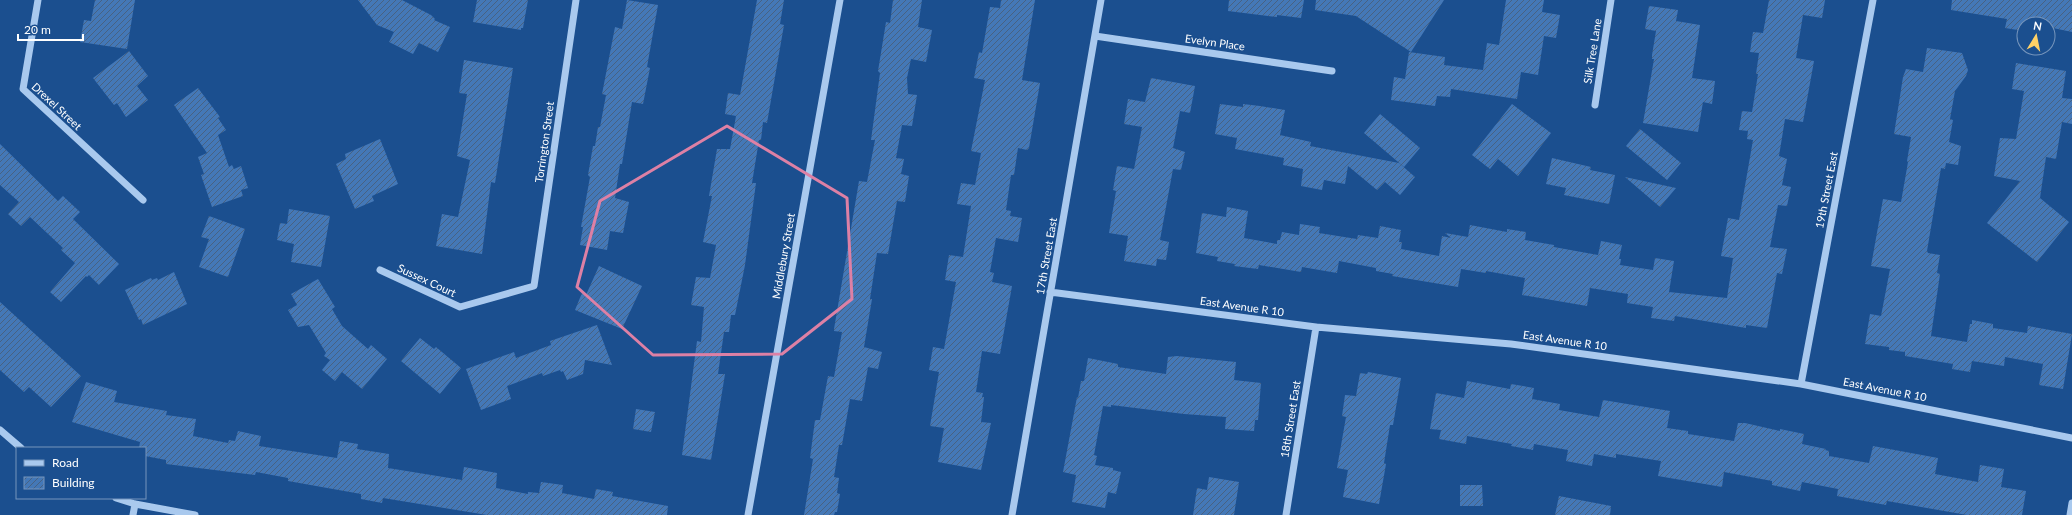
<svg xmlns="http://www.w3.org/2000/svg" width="2072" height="515" viewBox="0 0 2072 515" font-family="Lato,sans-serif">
  <defs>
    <pattern id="building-hatch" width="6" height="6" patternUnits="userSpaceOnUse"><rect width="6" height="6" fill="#4478b7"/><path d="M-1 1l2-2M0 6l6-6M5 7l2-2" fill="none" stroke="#486282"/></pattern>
  </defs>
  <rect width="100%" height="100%" fill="#1b4f8f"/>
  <path fill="url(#building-hatch)" d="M95,0H135L127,49L80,42L84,20L91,21Z
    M358,0H402L431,15L435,19L434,20L450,27L438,52L419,43L413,54L389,42L394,32L377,25Z
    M477,0H528L523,28H521V30L473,22Z
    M627,0L658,5L647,67L650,68L643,104L632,102L622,164H620L615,198L629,202L623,233L610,231L607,250L580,245L583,227H581L590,177L588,175L593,146H595L598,127H600L606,95L602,94L615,27L622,29Z
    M757,0H784L780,24L784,25L767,123L763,122L761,140H759L752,183H756L745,265L735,315H731L729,332H724L718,374H725L711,460L682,455L697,341L701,342L704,307L691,305L696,277L710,278L716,245L703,242L712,196H709L717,149H730L736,116L725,114L728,93L740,95Z
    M893,0H922L918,27L932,30L926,62L911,59L907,78L908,94L917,95L912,126L902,125L896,158L904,159L901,174L909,176L905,202L897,201L888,254L877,253L870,299H872L864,347L882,352L878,369L868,367L862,401L850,399L842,445H839L834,477L839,478L837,493L840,494L837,512H835L834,515H804L813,459L810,458L815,420H820L828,376L834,377L842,332L834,331V329L859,181L867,182L875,140H871L880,73L878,71L886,22L890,23Z
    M1001,0H1035L1022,80L1040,83L1029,148L1027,150L1018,148L1014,175H1011L1006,210L1011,211L1010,216L1022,218L1018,242L996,238L990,272L994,273L992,282L1012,286L1000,354L982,351L976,392L983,393L982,397H984L981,422L991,423L981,470L938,462L944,428L930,426L939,372L929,370L933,347L944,349L956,282L945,280L949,255L963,257L971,206L957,204L961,183L975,185L981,153L971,151L985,80L974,78L979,52L982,53L990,7L1000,8Z
    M1229,0H1304L1301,18L1277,15V17L1228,11Z
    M1316,0H1444L1411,52L1356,16L1315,10Z
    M1506,0H1544L1542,12L1560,15L1556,38L1544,36L1538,75L1521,72L1517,99L1451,89L1450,97L1437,96L1435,106L1391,100L1394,77L1405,79L1409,52L1445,57L1444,65L1483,70L1487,43L1499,45Z
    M1769,0H1825L1822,18L1803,15L1796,58L1814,61L1803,122L1785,119L1779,156L1787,159L1782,185L1791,187L1787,206L1778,205L1770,247L1787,249L1782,274L1777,273L1767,328L1746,325V328L1675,316L1674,321L1651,318L1653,307L1627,303L1628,294L1590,288L1587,306L1522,295L1525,278L1486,271V273L1461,269L1458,287L1392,276L1393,274L1376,271V268L1339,261L1337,273L1302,267L1301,272L1259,265L1258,269L1234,266L1235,264L1217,261L1218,257L1196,253L1202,213L1226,217L1227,207L1248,211L1244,238L1277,244V240H1280L1282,232L1299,235L1300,224L1320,227L1319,233L1357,239L1358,235L1378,238L1380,226L1401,230L1399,242H1402L1401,249L1439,256L1442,236L1451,238L1445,233L1468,237L1470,225L1507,232V229L1526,232L1525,240L1554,245V247L1598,255L1601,241L1622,245L1619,259H1621L1620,265L1653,270L1655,258L1674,261L1669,292L1727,298L1733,258L1721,256L1728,218L1739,220L1753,140L1747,139L1748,131L1739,130L1742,111L1752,112L1758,74H1756L1759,53L1750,52L1753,32L1763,33Z
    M1952,0H2072V32L2048,27V24L2024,23V31L2005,28L2007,19L1951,10Z
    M1649,6L1678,10L1676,21L1700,25L1692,78L1715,81L1712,104L1703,102L1698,132L1643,123L1654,59H1652V55L1656,31L1645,29Z
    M1927,48L1962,53L1968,70L1966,76L1955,91L1950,119L1953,120L1949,142L1961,146L1958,165L1946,163L1945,169L1941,168L1927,251L1928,253L1940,255L1937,273L1940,274L1931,336L1967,342L1970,324H1972V320L1993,324V328L2027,333L2028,326L2072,334L2063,389L2039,385L2043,364L2005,357L2004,366L1972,361L1970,372L1952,369L1953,364L1905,356V352L1889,350V347L1865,344L1870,314L1881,316L1890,269L1871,266L1883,199L1901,202L1908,162L1907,161L1911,137L1894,134L1903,77L1906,69L1923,72Z
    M129,51L148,76L137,86L148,100L126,117L117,103L114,105L93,78Z
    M464,60L513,68L495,183L491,182L482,254L436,246L442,214L458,217L470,160L457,156L467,94L459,93Z
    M2016,63L2066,71L2062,98L2072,99V124L2062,122L2056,159L2046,157L2040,198L2069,222L2037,262L1987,223L2020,181L1994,176L2000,138L2016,139L2024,91L2012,89Z
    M1151,78L1195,86L1190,113L1180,111L1173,148L1185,152L1181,170L1173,169L1164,218L1160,240L1169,242L1166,260L1157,259L1156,266L1124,261L1128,236L1109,233L1116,191L1113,190L1117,166L1134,169L1142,127L1124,124L1128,99L1145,102Z
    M198,88L220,117L218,118L226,130L218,135L229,167L232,165L234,169L241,166L248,188L241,190L243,196L212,207L201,175L204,174L198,157L207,153L174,105Z
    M1220,104L1243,107V104L1260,106L1285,110L1280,135L1311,142L1310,146L1399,163L1415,177L1400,195L1385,182L1377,190L1348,166L1345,184L1324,180L1322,190L1301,186L1303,169L1283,165L1284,158L1235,149L1237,138L1215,134Z
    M1512,104L1551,133L1518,176L1498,159L1490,169L1472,155Z
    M1380,114L1420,148L1404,167L1364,133Z
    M1640,129L1681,163L1667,180L1626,146Z
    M380,139L398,184L372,196L374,201L355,209L336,164L346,159L345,154Z
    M0,144L58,201L63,196L80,212L73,219L119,264L99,285L89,275L87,277L86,276L61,302L50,292L75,263L61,250L63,248L30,217L21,226L8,214L19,202L0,185Z
    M1552,158L1591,167L1590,170L1615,175L1609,204L1564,195L1566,188L1546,184Z
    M1625,177L1676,188L1660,207Z
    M289,209L330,216L321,267L291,262L294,244L277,240L280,223L287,224Z
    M209,216L245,229L228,277L199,267L209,239L201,237Z
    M599,266L642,286L622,329L575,310L582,293L586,295Z
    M174,272L187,304L143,325L141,319L139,320L125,290L151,278L152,280L157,278L158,280Z
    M318,279L335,307L332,309L342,326L368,349L371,345L387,359L362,389L342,372L335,381L322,370L330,360L324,356L326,353L309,325L298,327L288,310L297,305L291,294Z
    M0,302L81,376L51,407L29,387L24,392L0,370Z
    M597,325L612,365L585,360L583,374L567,380L563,371L561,372L560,370L543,376L542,373L507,386L511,399L481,410L466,369L514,352L516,358L551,345L550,341Z
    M420,338L434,349L436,347L461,368L440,394L401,361Z
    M1177,356L1236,362L1234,380L1261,383L1258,420H1255L1254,431L1225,429L1226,417L1184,414L1111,405V407L1103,406L1094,455L1097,456L1095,465L1113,468V470L1121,472L1116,494L1108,492L1105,508L1072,502L1076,475L1063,472L1077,397L1078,398L1081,381H1084L1088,358L1118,364V367L1166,374L1168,357Z
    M1368,372L1401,378L1393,425H1390L1384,463L1386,464L1379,504L1343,497L1348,470L1337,468L1346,417L1342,416L1345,395L1356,396L1360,373L1367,374Z
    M1467,381L1510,389L1511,384L1534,388L1532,399L1560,404L1559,410L1599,417L1603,400L1670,411L1667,428L1688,431V434L1734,441L1738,423H1745L1780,431V429L1804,434L1802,444L1826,449L1825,450L1829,451V456L1869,463L1873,446L1938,458L1935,474L1978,482L1980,465L2004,469L2001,487L2026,491L2022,515H1967L1887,501L1886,505L1837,496L1838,489L1802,482L1800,491L1772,485V481L1724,472L1722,487L1658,476L1661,461L1616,454V458L1594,454L1592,466L1566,461L1568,450L1534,444L1533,450L1511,446L1512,444L1467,436L1466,444L1439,439L1441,430L1430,429L1436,393L1464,398Z
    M86,382L117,391L114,402L167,411L166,415L196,419L193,436L228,443L229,440L235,441L238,431L261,436L259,446L337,458L340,441L358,444L357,449L389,454L388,468L462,480L464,467L497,473L496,488L528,494V492L539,493L541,482L563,485L562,493L594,499L596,489L613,492L612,496L668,506L667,515H487L383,498L382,503L361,499V494L288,481V478L256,472L255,475L166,464V460L145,456V448H139L140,442L72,422Z
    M636,409L655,412L651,432L633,429Z
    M1209,477L1239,482L1234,515H1193L1197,488L1207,490Z
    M1460,485H1482L1483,506H1460Z
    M1559,496L1611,506L1610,515H1555Z"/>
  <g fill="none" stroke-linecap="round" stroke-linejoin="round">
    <path stroke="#a9c9ee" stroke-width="7" d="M38,0L23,89L143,200
      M1095,36L1332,71
      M1595,105L1611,0
      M380,270L460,307L534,286L576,0
      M1050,292L1316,327L1511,344L1801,384L2072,438
      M1801,384L1873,0
      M0,430L21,448
      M116,498L135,504L195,515
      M133,515L135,504
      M748,515L840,0
      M1012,515L1101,0
      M1286,515L1316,327
      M2070,515L2072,503"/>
  </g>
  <path fill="none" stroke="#dd80a5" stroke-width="3" stroke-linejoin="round" d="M727,126L847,198L852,299L782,354L653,355L577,287L600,201Z"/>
  <g text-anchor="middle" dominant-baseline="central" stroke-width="3" stroke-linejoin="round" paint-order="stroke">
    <g font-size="11" fill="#fff" stroke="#1b4f8f">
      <text transform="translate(1215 42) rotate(8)">Evelyn Place</text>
      <text transform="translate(1592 51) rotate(-81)">Silk Tree Lane</text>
      <text transform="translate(57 106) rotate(43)">Drexel Street</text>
      <text transform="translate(544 142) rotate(-82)">Torrington Street</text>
      <text transform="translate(1826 190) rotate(-79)">19th Street East</text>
      <text transform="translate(783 256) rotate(-80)">Middlebury Street</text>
      <text transform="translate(1046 256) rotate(-80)">17th Street East</text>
      <text transform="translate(427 280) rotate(25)">Sussex Court</text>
      <text transform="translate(1242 306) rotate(8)">East Avenue R 10</text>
      <text transform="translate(1565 340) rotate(8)">East Avenue R 10</text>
      <text transform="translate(1885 389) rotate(11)">East Avenue R 10</text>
      <text transform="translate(1290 419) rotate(-81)">18th Street East</text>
    </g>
  </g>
  <rect x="16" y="447" width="130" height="52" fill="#1b4f8f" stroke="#7695bc"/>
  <rect x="24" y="460" width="20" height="6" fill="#a9c9ee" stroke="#7695bc"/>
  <text x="52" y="467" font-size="12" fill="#ffffff">Road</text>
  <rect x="24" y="477" width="20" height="12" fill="url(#building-hatch)" stroke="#7695bc"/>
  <text x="52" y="487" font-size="12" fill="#ffffff">Building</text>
  <g transform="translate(2036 36) rotate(10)"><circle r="19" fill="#1b4f8f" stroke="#7695bc"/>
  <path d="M0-3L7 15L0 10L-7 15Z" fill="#ffd166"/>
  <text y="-6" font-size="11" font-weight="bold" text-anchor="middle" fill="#ffffff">N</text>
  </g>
  <path d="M18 34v6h65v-6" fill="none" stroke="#ffffff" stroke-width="2"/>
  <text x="24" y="34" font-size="12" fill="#ffffff" stroke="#1b4f8f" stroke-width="3" paint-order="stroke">20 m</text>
</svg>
